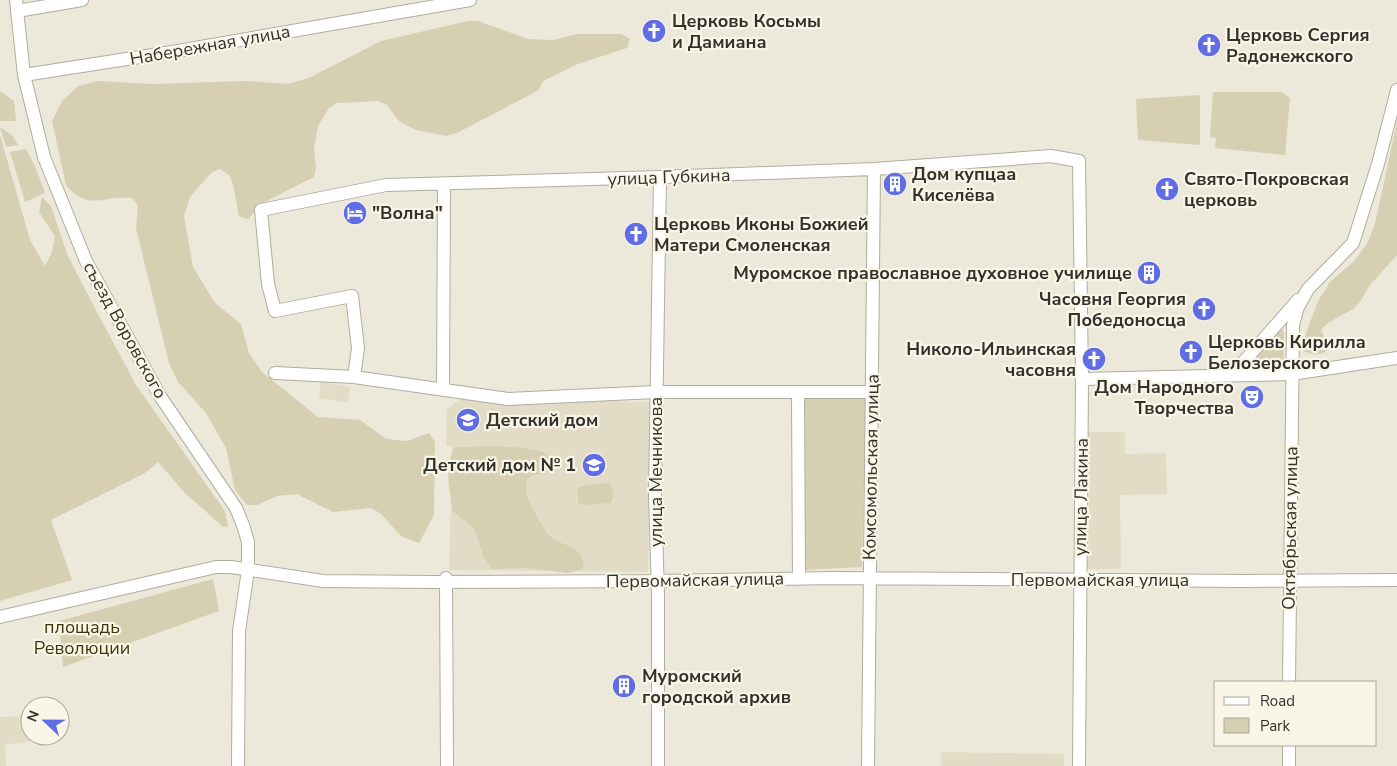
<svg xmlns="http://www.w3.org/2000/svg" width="1397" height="766" viewBox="0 0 1397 766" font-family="'Nunito Sans',sans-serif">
  <rect width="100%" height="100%" fill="#ece8da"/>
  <path fill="#e2dcc7" d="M321,382L350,387L348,403L319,398Z
    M462,398L651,402L648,572L449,570L452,446H446L447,409Z
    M1084,432H1125V454L1166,453L1167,494L1120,495L1121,569H1086Z
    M30,716V736H47V739L5,745L6,766H0V717Z
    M941,752L1064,754V766H941Z"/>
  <path fill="#d7cfb2" d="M468,21H478L528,39L553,40L577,34H621L630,39L627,48L578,64L543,81L539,90L457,133L446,136L416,130L399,121L387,105L378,101L337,103L329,108L318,126L314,148L316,168L314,177L263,203L248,219L239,216L233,184L229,175L220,169L212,172L190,197L184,216L193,267L215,303L241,324L249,353L262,372L318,417L360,420L385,438L395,440L407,441L429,433L435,442L434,515L419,543L402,537L380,513L371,508L333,512L297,494L277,496L257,505H247L235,490L226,448L206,413L178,382L169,363L136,228L138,206L132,198C103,194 90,213 66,185L52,121L62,101L78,86L98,81L152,84L246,81L288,84L309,78L381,41Z
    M0,91L14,101L16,121H0Z
    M1213,92H1282L1290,98L1285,155L1215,148L1216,138L1210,137Z
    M1200,95V145L1138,140L1136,99Z
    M1397,122V255L1370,285L1360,302L1353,309L1328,323L1321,330L1330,349C1319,356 1315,355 1303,351V341L1318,301L1330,282L1354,261L1367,244L1375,224Z
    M0,127L12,135L18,145L6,147Z
    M0,135L30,240L45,266L52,252L55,236L39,212L42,197L51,206L67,254L90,299L136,385L225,511L228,526L223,527L184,492L158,462L145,473L51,520L72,580L0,601Z
    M26,149L35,166L45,193L25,202L10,152Z
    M1280,329L1283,330L1284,333V366L1280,369H1247L1278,330Z
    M802,394L866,396L862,567L803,570Z
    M455,447C478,447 531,443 549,456C552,459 553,463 555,466C549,481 533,468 527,481C526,485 526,492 527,497C528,502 546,533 550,536C563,548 580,543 584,564L582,569L567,573L527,568L492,569L483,556L477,536L473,527L453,512C450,489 443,468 455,447Z
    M607,483L610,484C614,489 614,497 611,503L582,505L578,503V488L581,486Z
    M213,579L219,611L63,667L59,621Z"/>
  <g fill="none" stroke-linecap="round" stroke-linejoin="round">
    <g stroke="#b0ad9f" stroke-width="14">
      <path id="minor" d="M16,0L24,75L44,157L86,261L160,396L236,508L243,525L248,542V570L239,631L238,766
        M17,11L82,0
        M24,75L172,52L470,0
        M275,373L354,377L508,399L655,392H873
        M1232,375L1298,300
        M354,377L358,348L352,296L275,311L268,284L261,210L386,185L660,177L874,169L1051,156L1079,161L1082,380L1079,766
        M1082,379L1292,374L1397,358
        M443,390L444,184
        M798,392L799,579
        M446,578L447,766
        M0,617L216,567H231L323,581L433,582L657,581L833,578L1241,581L1397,580
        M1289,682L1293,325L1298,307L1308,289L1353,243L1378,164L1397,90
        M658,766V595L655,495L660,177
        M868,766C869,567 873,368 874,169
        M1289,766V745"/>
    </g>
    <use href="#minor" stroke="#fff" stroke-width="12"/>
  </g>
  <defs>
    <g id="church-disc" transform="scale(1.25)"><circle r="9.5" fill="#616de5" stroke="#f9f6e7"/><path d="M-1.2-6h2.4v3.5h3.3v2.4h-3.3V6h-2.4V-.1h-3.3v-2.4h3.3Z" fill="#fff"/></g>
    <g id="building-disc" transform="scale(1.25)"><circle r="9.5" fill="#616de5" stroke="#f9f6e7"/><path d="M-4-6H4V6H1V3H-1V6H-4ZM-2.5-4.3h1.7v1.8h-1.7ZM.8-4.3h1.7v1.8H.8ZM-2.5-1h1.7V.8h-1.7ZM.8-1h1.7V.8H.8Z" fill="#fff"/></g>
    <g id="hotel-disc" transform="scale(1.25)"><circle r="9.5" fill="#616de5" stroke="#f9f6e7"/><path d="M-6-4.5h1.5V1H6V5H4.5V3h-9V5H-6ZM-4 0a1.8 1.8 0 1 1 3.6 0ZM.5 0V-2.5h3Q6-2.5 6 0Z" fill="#fff"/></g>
    <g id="theatre-disc" transform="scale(1.25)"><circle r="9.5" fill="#616de5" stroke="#f9f6e7"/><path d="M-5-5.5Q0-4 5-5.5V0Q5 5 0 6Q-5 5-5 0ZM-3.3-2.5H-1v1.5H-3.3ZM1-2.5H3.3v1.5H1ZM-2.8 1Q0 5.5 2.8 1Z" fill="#fff"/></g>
    <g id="school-disc" transform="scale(1.25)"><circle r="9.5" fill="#616de5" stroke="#f9f6e7"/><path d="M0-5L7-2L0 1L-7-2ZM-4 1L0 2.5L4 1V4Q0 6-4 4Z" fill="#fff"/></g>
  </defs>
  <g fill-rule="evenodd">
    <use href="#church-disc" x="654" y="31"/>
    <use href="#church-disc" x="1209" y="45"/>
    <use href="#building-disc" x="895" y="184"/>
    <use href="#church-disc" x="1167" y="189"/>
    <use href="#hotel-disc" x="355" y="213"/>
    <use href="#church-disc" x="636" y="234"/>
    <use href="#building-disc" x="1149" y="273"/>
    <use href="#church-disc" x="1204" y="309"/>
    <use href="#church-disc" x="1191" y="352"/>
    <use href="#church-disc" x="1094" y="359"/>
    <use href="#theatre-disc" x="1252" y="397"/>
    <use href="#school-disc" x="468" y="420"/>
    <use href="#school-disc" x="594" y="465"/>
    <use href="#building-disc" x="624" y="686"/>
  </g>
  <g text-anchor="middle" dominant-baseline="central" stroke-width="4.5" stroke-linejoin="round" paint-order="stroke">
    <g font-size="18" font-weight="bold" fill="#33312c" stroke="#f9f6e7" text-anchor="start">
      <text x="672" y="21">Церковь Косьмы<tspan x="672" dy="21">и Дамиана</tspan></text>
      <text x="1226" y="35">Церковь Сергия<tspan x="1226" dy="21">Радонежского</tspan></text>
      <text x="912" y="174">Дом купцаа<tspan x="912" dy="21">Киселёва</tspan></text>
      <text x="1184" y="179">Свято-Покровская<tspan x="1184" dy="21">церковь</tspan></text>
      <text x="372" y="213">"Волна"</text>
      <text x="654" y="224">Церковь Иконы Божией<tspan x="654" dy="21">Матери Смоленская</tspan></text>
      <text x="1132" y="273" text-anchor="end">Муромское православное духовное училище</text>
      <text x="1186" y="299" text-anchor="end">Часовня Георгия<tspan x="1186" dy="21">Победоносца</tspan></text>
      <text x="1208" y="342">Церковь Кирилла<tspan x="1208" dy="21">Белозерского</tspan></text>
      <text x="1076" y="349" text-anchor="end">Николо-Ильинская<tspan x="1076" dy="21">часовня</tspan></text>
      <text x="1234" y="387" text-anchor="end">Дом Народного<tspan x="1234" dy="21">Творчества</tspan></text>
      <text x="486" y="420">Детский дом</text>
      <text x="576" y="465" text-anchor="end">Детский дом № 1</text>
      <text x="642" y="676">Муромский<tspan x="642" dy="21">городской архив</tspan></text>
    </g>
    <g font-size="18" fill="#33312c" stroke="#f9f6e7">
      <text transform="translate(210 45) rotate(-10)">Набережная улица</text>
      <text transform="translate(669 177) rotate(-2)">улица Губкина</text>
      <text transform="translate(125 330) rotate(61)">съезд Воровского</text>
      <text transform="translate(871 467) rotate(-89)">Комсомольская улица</text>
      <text transform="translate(656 472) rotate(-90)">улица Мечникова</text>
      <text transform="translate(1081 497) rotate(-89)">улица Лакина</text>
      <text transform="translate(1290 528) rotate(-89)">Октябрьская улица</text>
      <text transform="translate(695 580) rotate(-1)">Первомайская улица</text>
      <text x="1100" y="580">Первомайская улица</text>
    </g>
    <g font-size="18" fill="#3e3409" stroke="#f9f6e7">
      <text x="82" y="627">площадь<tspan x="82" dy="21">Революции</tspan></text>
    </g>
  </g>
  <rect x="1214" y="681" width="162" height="65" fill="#f9f6e7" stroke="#aaa79c"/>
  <rect x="1224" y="697" width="25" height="8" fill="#ffffff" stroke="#aaa79c"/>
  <text x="1260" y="706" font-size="15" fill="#33312c">Road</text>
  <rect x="1224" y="718" width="25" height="15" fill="#d7cfb2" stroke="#aaa79c"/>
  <text x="1260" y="731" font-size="15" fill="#33312c">Park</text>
  <g transform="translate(45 721) rotate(292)"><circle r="24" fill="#f9f6e7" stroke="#aaa79c"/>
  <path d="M0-4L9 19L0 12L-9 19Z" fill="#616de5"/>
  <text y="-8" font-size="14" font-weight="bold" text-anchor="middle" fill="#33312c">N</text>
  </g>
</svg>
